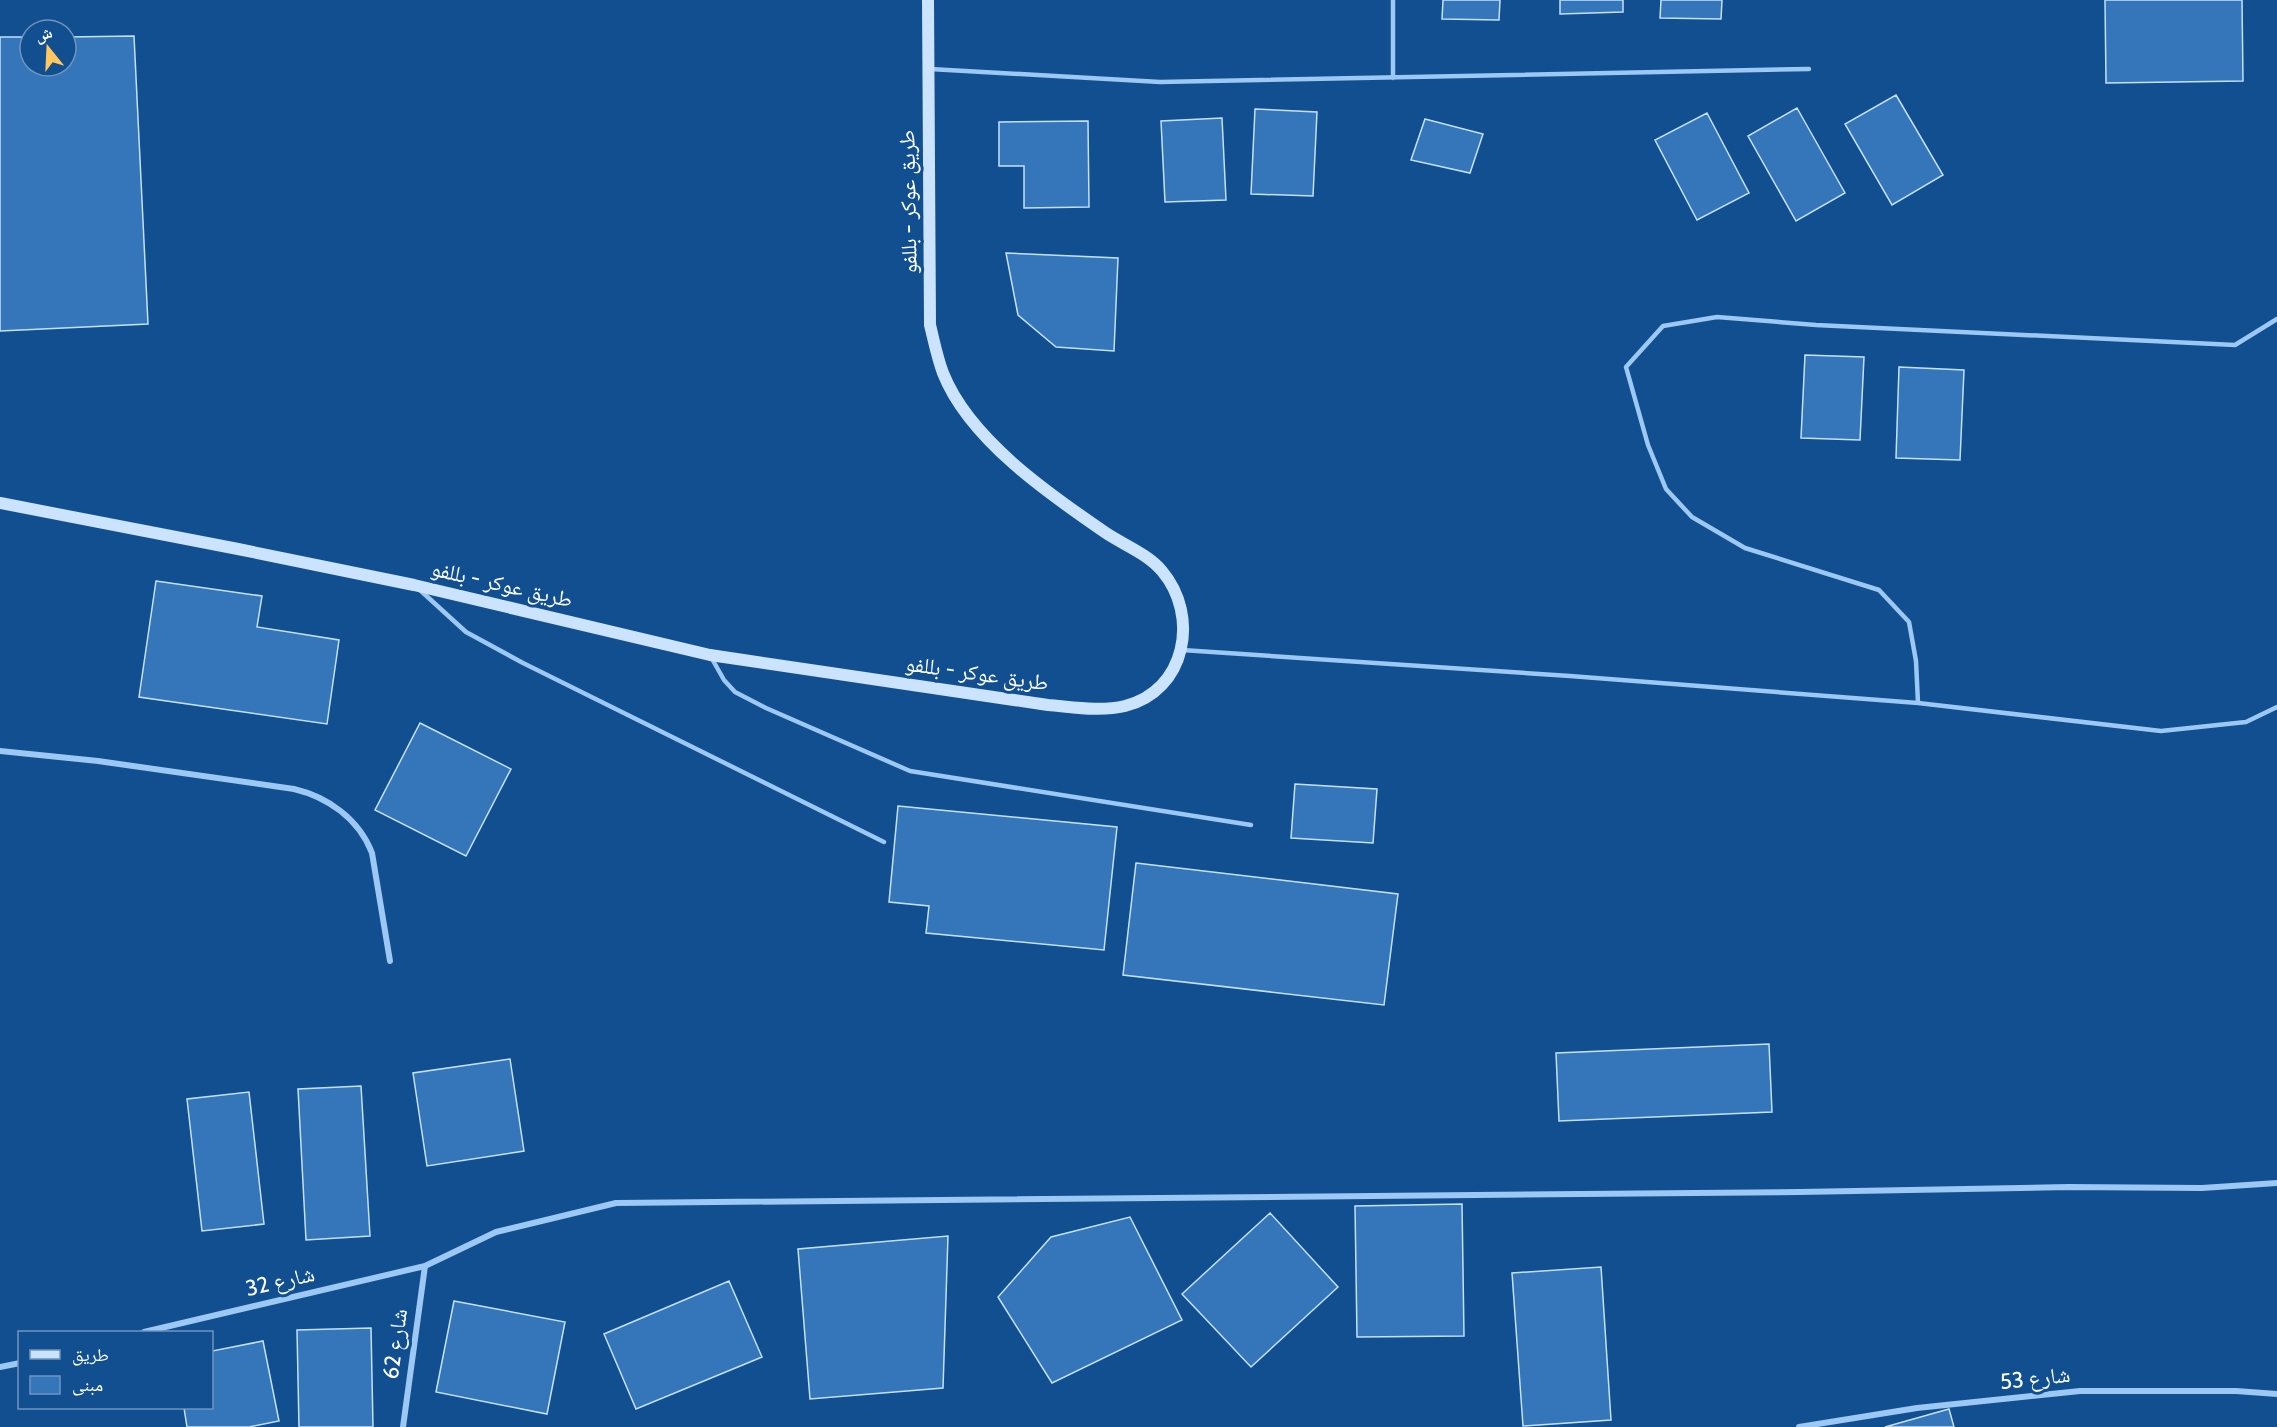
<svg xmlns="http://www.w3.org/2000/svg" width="2277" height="1427" viewBox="0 0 2277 1427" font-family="Cabin,'Noto Naskh Arabic',sans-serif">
  <rect width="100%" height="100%" fill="#114f91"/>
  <path fill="#3476b9" stroke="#c4e1fd" stroke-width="1.5" d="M1443,0H1500L1499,20L1442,19Z
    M1560,0H1623V12L1560,14Z
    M1661,0H1722L1721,19L1660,18Z
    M2105,0H2242L2243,81L2106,83Z
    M134,36L148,324L0,331V37H30V66H66V37Z
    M1896,95L1943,175L1892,205L1845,124Z
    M1797,108L1845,193L1796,221L1748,136Z
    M1255,109L1317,112L1313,196L1251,194Z
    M1707,113L1749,193L1697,220L1655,140Z
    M1222,118L1226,200L1165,202L1161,121Z
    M1425,119L1483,134L1470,173L1411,160Z
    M1088,121L1089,207L1024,208V166H999V122Z
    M1006,253L1118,258L1114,351L1056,347L1018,315Z
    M1805,355L1864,357L1860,440L1801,438Z
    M1899,367L1964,370L1960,460L1896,458Z
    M156,581L262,596L257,627L339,640L327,724L139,697Z
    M420,723L511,769L466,856L375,810Z
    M1295,784L1377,789L1373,843L1291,838Z
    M898,806L1117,827L1104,950L926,933L929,906L889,902Z
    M1136,863L1398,894L1384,1005L1123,975Z
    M1769,1044L1772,1112L1559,1121L1556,1053Z
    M510,1059L524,1151L427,1166L413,1073Z
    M361,1086L370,1236L306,1240L298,1089Z
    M249,1092L264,1224L202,1231L187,1099Z
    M1462,1204L1464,1336L1357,1337L1355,1206Z
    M1270,1213L1338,1287L1251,1367L1182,1294Z
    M1130,1217L1182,1320L1052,1383L998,1297L1051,1237Z
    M948,1236L943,1388L810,1399L798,1249Z
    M1601,1267L1611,1420L1523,1426L1512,1273Z
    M729,1281L762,1357L636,1409L604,1334Z
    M454,1301L565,1322L547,1414L436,1392Z
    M371,1328L373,1427H299L297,1330Z
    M263,1341L279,1421L249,1427H187L184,1408H212V1351Z
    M1949,1409L1954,1427H1885Z"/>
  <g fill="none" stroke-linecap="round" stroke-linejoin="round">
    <path stroke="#9cc8f3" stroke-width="4.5" d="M930,69L1160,82L1809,69
      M1393,78V0
      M421,591L466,632L523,663L884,842
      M1182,650L1570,676L1918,703L1916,661L1909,622L1879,590L1745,548L1692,517L1666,489L1648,445L1626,367L1663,326L1717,317L1816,325L2235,345L2277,319
      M711,657L724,680L735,692L766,708L910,771L1251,825
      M1918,703L2161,731L2246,722L2277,707"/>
    <path stroke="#9cc8f3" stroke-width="6" d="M0,751L98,761L294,789C328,797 359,819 372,853L390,961
      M144,1332L425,1266L496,1232L616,1203L1799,1192L2068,1187L2202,1188L2277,1183
      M0,1367L20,1363
      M403,1427L425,1266
      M1799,1427L1917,1408L2080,1391H2236L2277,1394"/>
    <path stroke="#cbe3fd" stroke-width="12" d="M0,503L238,549L414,585L710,655L1048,705C1073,707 1100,712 1125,706C1186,691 1200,616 1162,571C1148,554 1124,545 1106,533C1049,494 969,439 943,373C937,357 934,341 930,325L928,0"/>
  </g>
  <g text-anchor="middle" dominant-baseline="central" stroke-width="6" stroke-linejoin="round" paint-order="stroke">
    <g font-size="22" fill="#fff" stroke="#114f91">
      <text transform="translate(908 202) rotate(-91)">طريق عوكر - بللفو</text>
      <text transform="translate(502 584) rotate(13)">طريق عوكر - بللفو</text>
      <text transform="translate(977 673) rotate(8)">طريق عوكر - بللفو</text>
      <text transform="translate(280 1281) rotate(-13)">شارع 32</text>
      <text transform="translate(395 1344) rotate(-82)">شارع 62</text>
      <text transform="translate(2035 1378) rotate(-6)">شارع 53</text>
    </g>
  </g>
  <rect x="18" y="1331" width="195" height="78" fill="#114f91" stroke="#7095bd" stroke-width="1.5"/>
  <rect x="30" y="1350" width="30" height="9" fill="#cbe3fd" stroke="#7095bd" stroke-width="1.5"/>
  <text x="72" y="1361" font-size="18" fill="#ffffff">طريق</text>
  <rect x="30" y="1376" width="30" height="18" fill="#3476b9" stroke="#7095bd" stroke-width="1.5"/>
  <text x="72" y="1391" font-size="18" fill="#ffffff">مبنى</text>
  <g transform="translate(48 48) rotate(342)"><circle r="28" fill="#114f91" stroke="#7095bd" stroke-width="1.5"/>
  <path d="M0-4.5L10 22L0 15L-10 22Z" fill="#ffc85e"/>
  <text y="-9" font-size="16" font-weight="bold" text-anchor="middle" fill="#ffffff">ش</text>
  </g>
</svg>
